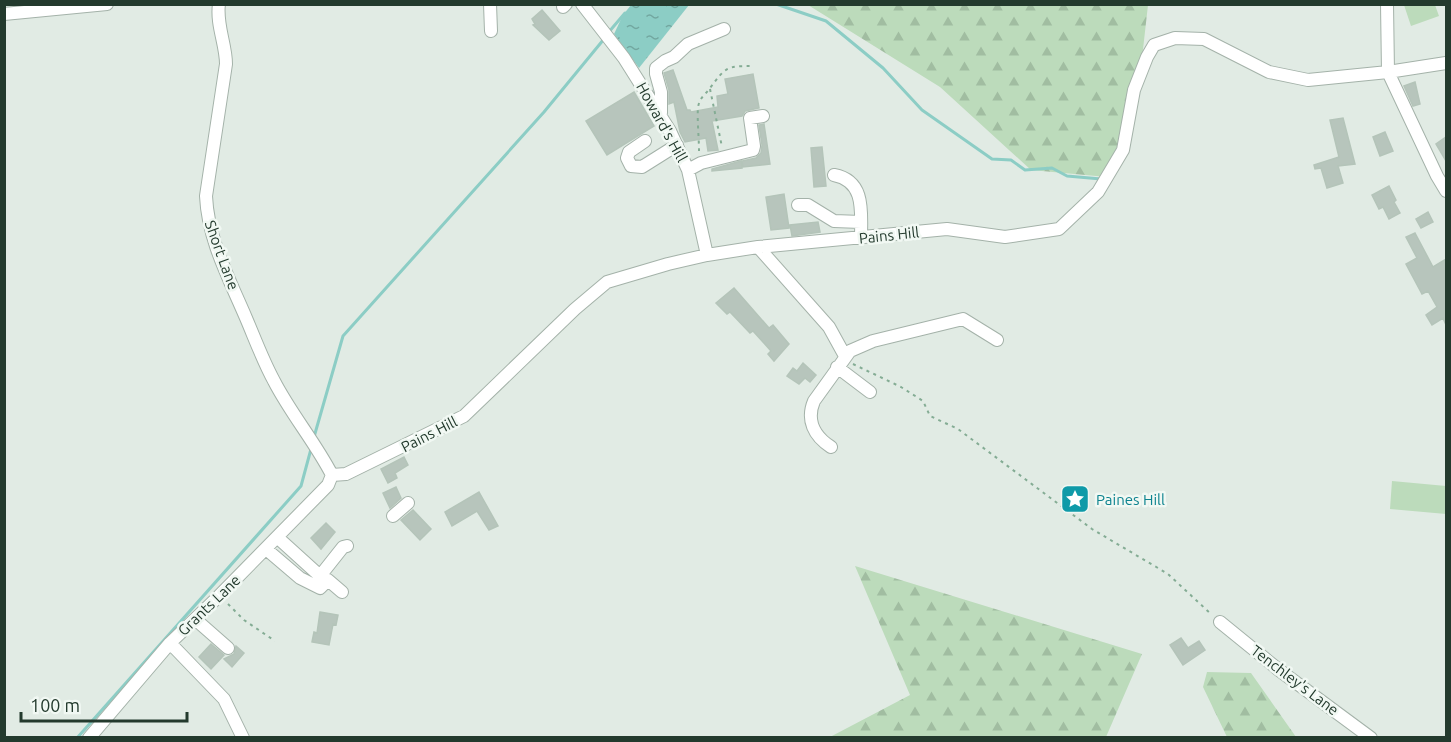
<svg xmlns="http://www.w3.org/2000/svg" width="1451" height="742" viewBox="0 0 1451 742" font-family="Ubuntu,sans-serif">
  <defs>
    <pattern id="forest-firs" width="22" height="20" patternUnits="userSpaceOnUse" patternTransform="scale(1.5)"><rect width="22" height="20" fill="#bcdbbb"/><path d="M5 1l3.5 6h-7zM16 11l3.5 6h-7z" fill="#a1bda1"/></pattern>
    <pattern id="water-ripples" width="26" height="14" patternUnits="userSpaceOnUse" patternTransform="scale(1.5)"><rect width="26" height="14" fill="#8ccdc5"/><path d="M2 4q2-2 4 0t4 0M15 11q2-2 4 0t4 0" fill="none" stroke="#72a7a0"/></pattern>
  </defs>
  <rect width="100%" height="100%" fill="#e1ebe4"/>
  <path fill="url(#forest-firs)" d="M808,5H1148L1140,76L1107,177L1031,170L940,87Z
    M855,566L1142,654L1106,737H830L910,695Z
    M1207,672L1251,673L1296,737H1227L1203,687Z"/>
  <path fill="#bcdbbb" d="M1404,5H1435L1439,16L1411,26Z
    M1392,481L1446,486V514L1390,509Z"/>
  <path fill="url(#water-ripples)" d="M631,5H689L639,68L614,34L623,15Z"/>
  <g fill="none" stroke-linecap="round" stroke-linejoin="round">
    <path stroke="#8ccdc5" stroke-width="3" d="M776,4L826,21L883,68L922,110L992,159L1011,160L1025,170L1052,168L1067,176L1101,179
      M608,33L625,13
      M314,437L343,336L544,112L604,39
      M77,738L301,486L311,449"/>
  </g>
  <path fill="#b7c5bc" stroke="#b4c4b9" stroke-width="1.5" d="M542,10L560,31L549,40L533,25L535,24L532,19Z
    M673,70L687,110H690L691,112L718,107L717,96L728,94L725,79L753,74L759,108L745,111L742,116L712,121L718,150L708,151L706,138L685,142L680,132L674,102L669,104V90L664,73Z
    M1415,82L1420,104L1413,106L1404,86Z
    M634,92L654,126L607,155L586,121Z
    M1343,118L1355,164L1338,166L1343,183L1327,188L1321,168L1315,169L1314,165L1339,157L1330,120Z
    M764,124L770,164L743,167L742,161L756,158L761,153L762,145L759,125Z
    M1385,132L1393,151L1380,156L1373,137Z
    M1446,137V161L1436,144Z
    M822,147L826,186L814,187L811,148Z
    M741,161L742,168L712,171V169Z
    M1389,186L1396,200L1394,202L1400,213L1389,219L1383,207L1379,209L1372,195Z
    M784,194L789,228L771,230L766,197Z
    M1428,212L1433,222L1421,228L1416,219Z
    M818,222L820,232L792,236L790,225Z
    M1415,233L1433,267L1446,259V325L1443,318L1432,325L1426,315L1437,307L1428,291L1422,294L1406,264L1417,258L1406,237Z
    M734,288L769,328L773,325L789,344L774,361L768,354L771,351L753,331L750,333L730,312L727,314L716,303Z
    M803,363L816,375L810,382L805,378L799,384L787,376L793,368L797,371Z
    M404,457L408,465L395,473L397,478L388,483L381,469Z
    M396,487L401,498L390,508L383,493Z
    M479,492L498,526L489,530L477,511L452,526L445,512Z
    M413,510L431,529L420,540L401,520Z
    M326,523L335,532L321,549L311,538Z
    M320,612L338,615L336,625L333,624L329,645L312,642L314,632L317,633Z
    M1181,638L1188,648L1199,641L1205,650L1183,665L1170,645Z
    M211,644L224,655L211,669L199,657Z
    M236,646L244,653L232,667L224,659L234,654Z"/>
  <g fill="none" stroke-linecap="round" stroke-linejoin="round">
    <g stroke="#a4b2a9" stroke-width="14">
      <path id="minor" d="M219,4C216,25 226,44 226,64L206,196C208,240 229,278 246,318C255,339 263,361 274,381C291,414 315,442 332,475
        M490,4L491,31
        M582,4L624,58L670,131L688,170L707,255
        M1387,4L1388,72L1437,176L1446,191
        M563,7L566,4
        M4,14L107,4
        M661,113V92L656,74V68L665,61L674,57L688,44L724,29
        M645,141L629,152L627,158L631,166L642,167L677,145
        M688,170L701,163L753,150L754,146L750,118L763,116
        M834,175C866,181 861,213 861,238
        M798,205H808L834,221L861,222
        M758,247L829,327L845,356
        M837,367L870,392
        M831,447C814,436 806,420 814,401L850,351L873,341L963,319L997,340
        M332,475L346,474L464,416L575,309L607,282L668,264L707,255L758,247L947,229L1005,237L1059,229L1098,192L1123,150L1134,90L1147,57L1154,45L1175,38L1204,39L1269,72L1308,80L1388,72L1446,63
        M393,516L408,503
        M277,537L320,576L343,547L347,546
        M266,549L300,578L320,588L328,580L342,592
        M195,619L228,648
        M1220,622L1279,670L1371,738
        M170,643L224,699L243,738
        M89,738L170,643L219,596L328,485L332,475"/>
    </g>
    <path stroke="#84ac94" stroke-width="2" stroke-dasharray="3 4.5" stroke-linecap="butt" d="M710,89L722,147
      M699,151C699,138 697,119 698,108C699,98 705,95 710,88C726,67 726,66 753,66
      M853,364L901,387L923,401L930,416L958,429L1092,529L1168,574L1211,614
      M228,604L244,620L275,641"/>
    <use href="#minor" stroke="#fff" stroke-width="12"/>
  </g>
  <defs>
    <g id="sight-square" transform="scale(1.5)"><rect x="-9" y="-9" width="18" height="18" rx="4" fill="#0f9aa8" stroke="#f1f8f3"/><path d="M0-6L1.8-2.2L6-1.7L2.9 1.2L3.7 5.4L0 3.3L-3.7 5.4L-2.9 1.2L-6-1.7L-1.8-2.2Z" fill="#fff"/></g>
  </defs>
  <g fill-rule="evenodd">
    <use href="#sight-square" x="1075" y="499"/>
  </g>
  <g text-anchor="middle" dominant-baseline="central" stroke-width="5" stroke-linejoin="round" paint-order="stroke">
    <g font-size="15" fill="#233a2d" stroke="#f1f8f3">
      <text transform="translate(662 122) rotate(61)">Howard's Hill</text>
      <text transform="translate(889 235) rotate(-6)">Pains Hill</text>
      <text transform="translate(222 255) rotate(70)">Short Lane</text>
      <text transform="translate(429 434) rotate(-27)">Pains Hill</text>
      <text transform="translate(209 605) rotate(-44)">Grants Lane</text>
      <text transform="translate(1295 680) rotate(37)">Tenchley's Lane</text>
    </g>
    <g font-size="15" fill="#0d838f" stroke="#f1f8f3" text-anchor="start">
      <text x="1096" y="499">Paines Hill</text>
    </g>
  </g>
  <rect width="1451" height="742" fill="none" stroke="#233a2d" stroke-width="12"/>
  <path d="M21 712v9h166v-9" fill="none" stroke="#233a2d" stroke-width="3"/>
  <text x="30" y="712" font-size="18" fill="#233a2d" stroke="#f1f8f3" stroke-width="4.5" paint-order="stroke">100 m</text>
</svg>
